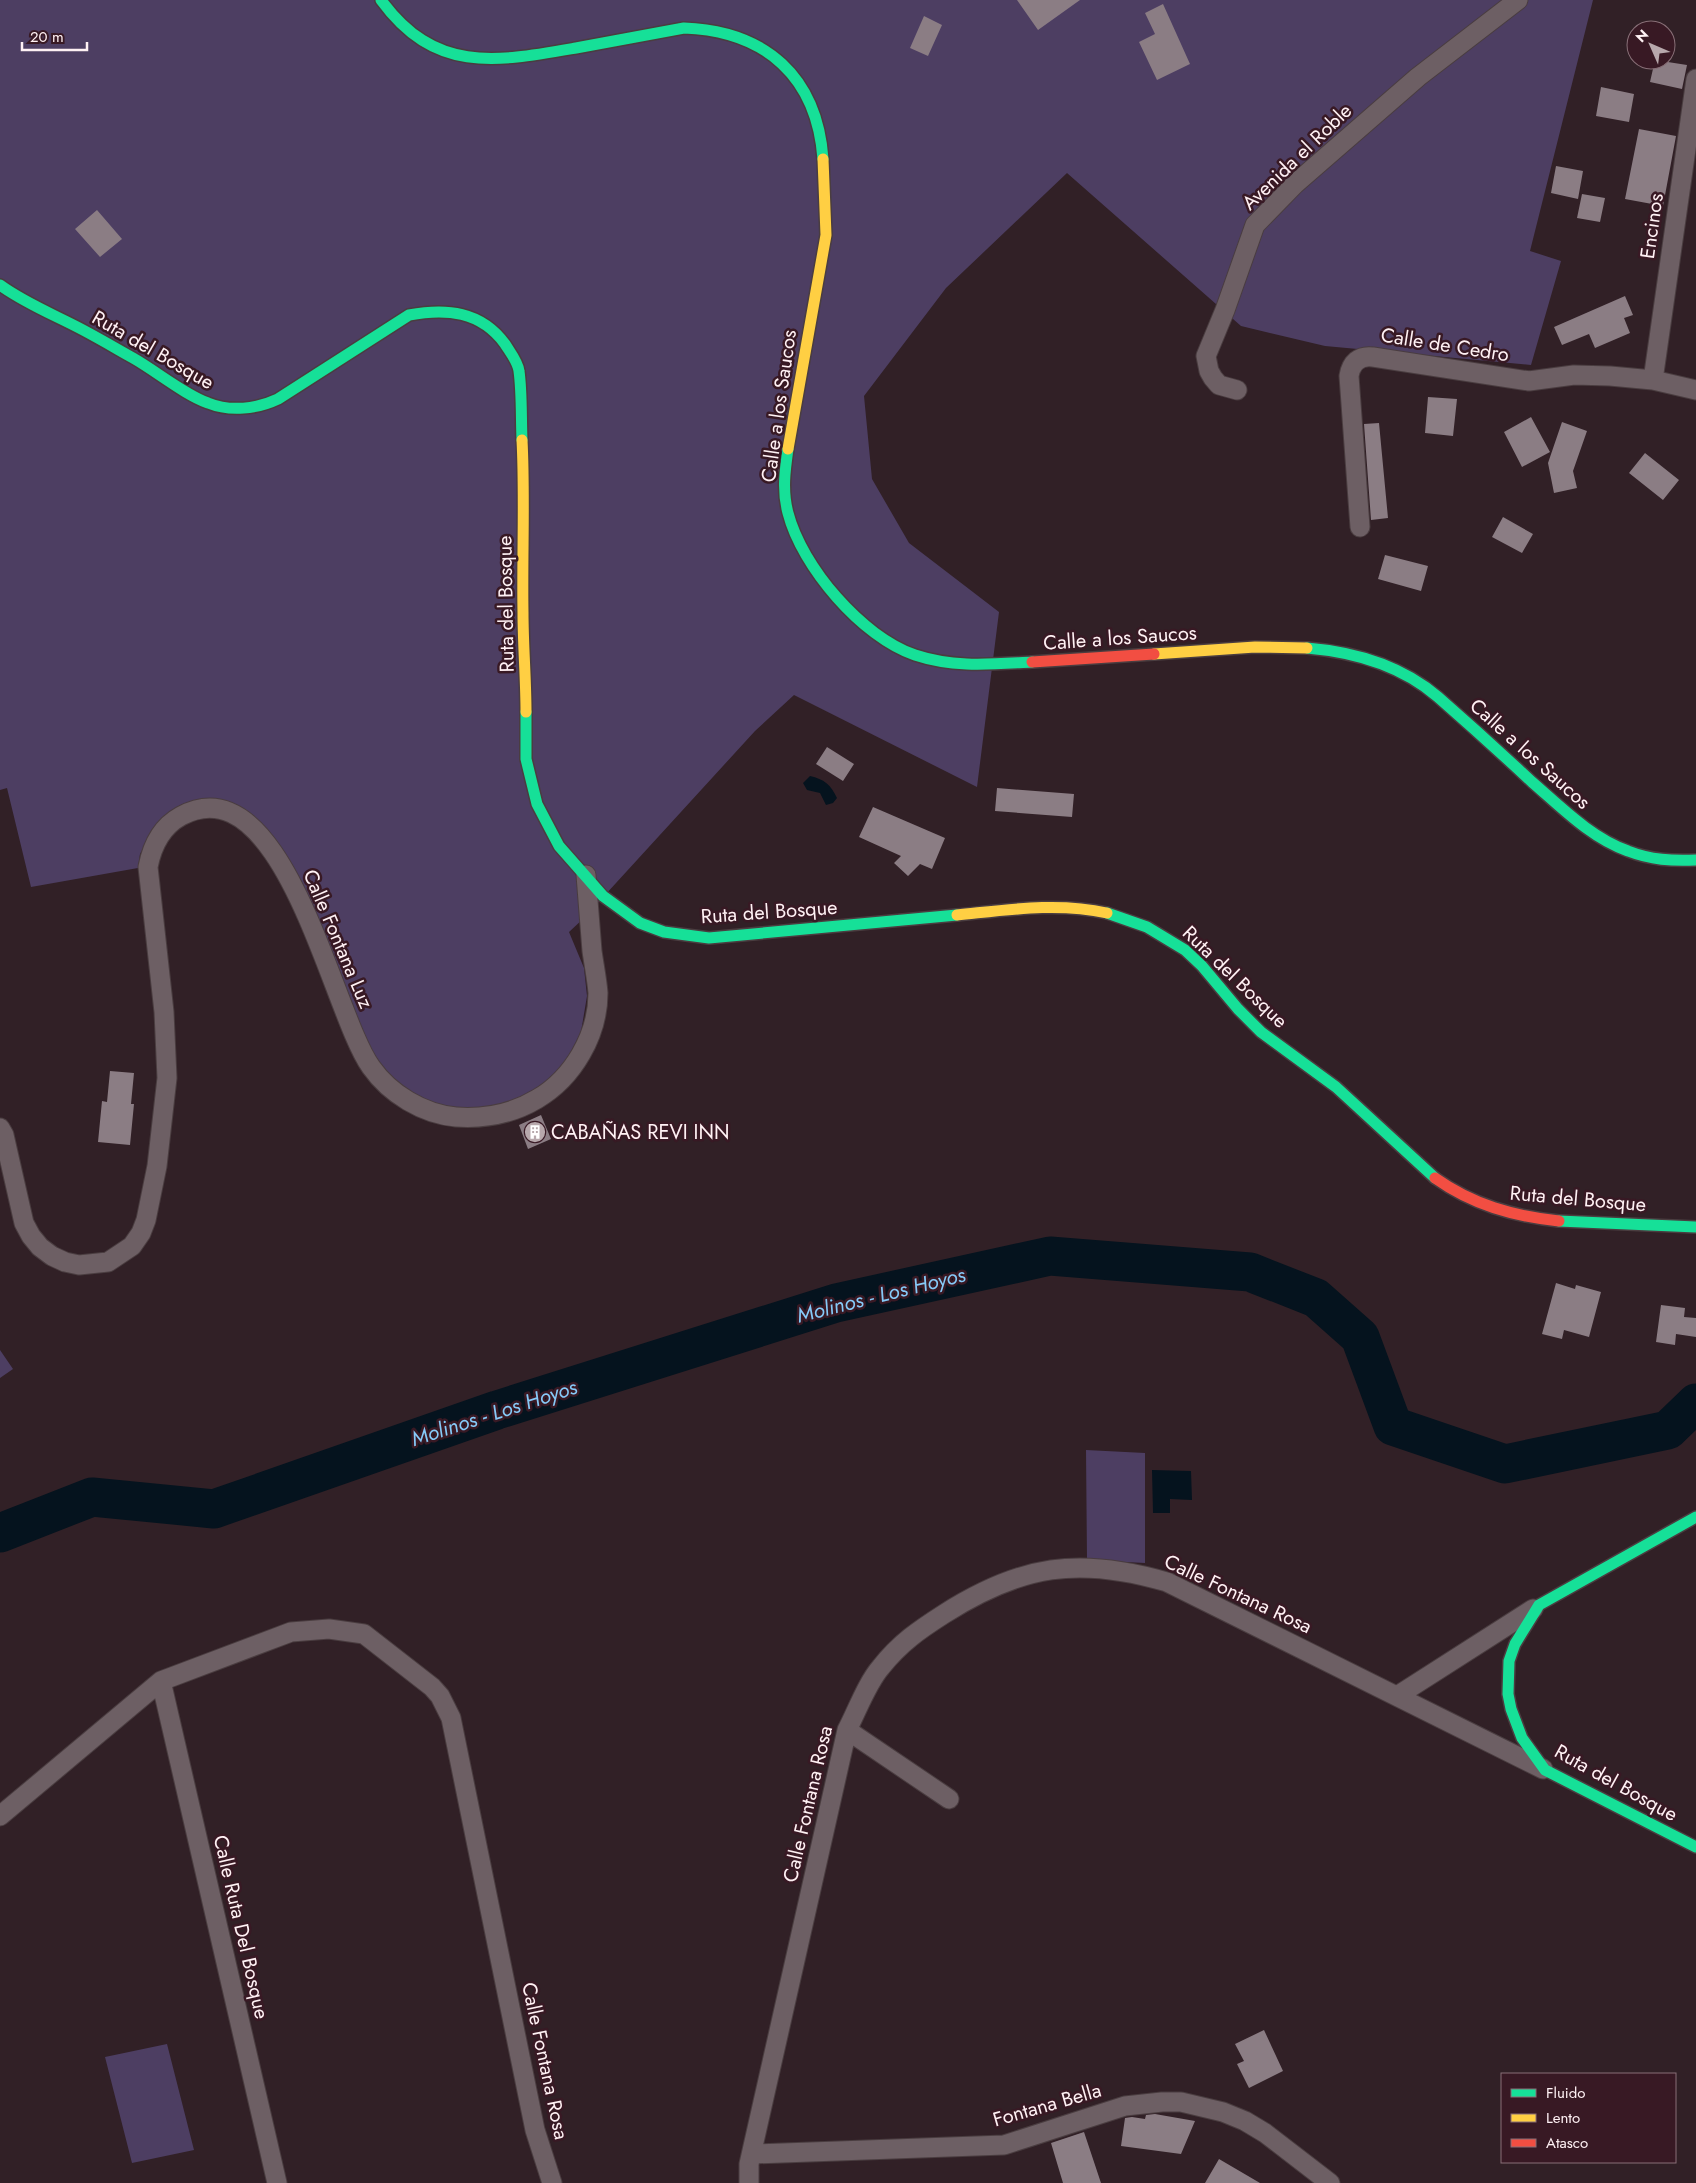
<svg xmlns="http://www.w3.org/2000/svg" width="1696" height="2183" viewBox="0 0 1696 2183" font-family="Jost,sans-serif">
  <rect width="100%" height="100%" fill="#312026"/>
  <path fill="#4d3e62" d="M0,0H1593L1530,251L1561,261L1531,365L1325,346L1241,326L1067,173L946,288L864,396L872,479L909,543L999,612L977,787L794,695L755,731L584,918L569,932L584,968L587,996L581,1032L564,1065L537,1090L504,1106L451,1109L418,1099L390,1078L369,1050L300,880L262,826L250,815L222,803L207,802L192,804L178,809L154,828L140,854L138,868L31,887L7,788L0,790Z
    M0,1350L13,1369L0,1378Z
    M1086,1450L1145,1453V1563L1087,1560Z
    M167,2044L194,2150L132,2163L105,2057Z"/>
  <path fill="#05131e" d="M810,776C824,779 831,785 837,798L833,803L826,805L820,793L807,790L803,783Z
    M1152,1470L1191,1471L1192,1500L1170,1499V1513H1153Z"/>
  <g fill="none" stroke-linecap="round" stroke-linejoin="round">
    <path stroke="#05131e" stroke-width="39" d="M0,1533L92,1497L214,1509L497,1410L836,1303L1050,1256L1250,1272L1316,1298L1360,1337L1393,1426L1505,1464L1668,1430L1696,1403"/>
  </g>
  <path fill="#8b7d84" d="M1017,0H1080L1038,30Z
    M1163,4L1190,64L1157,80L1139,42L1155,34L1145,13Z
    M924,16L942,25L928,56L910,48Z
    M1655,60L1687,65L1682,89L1650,82Z
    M1601,87L1634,94L1629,122L1596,116Z
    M1639,129L1676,136L1663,206L1625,199Z
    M1556,166L1583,171L1578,199L1551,193Z
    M1582,194L1605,198L1600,222L1577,218Z
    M97,210L122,239L100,257L75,229Z
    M1625,296L1633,315L1624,318L1630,333L1595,348L1589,334L1562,345L1554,327Z
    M1428,397L1457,399L1453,436L1425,433Z
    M1531,417L1550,452L1522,467L1504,432Z
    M1562,422L1587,431L1573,471L1577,488L1554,493L1548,463Z
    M1379,423L1388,518L1371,520L1364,424Z
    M1645,453L1679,480L1663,500L1629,473Z
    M1503,517L1533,534L1522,553L1492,537Z
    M1385,555L1428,566L1421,591L1378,579Z
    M827,747L854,764L843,781L816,764Z
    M997,788L1074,794L1072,817L995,811Z
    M873,807L945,838L932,869L920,864L908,876L894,863L901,856L859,837Z
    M110,1071L134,1073L131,1104H134L130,1145L98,1142L102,1101L107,1102Z
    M541,1115L551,1139L528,1149L519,1125Z
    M1556,1283L1575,1289L1576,1285L1601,1292L1589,1337L1564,1330L1562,1339L1542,1334Z
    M1661,1305L1685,1308L1684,1317L1696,1318V1337L1676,1334L1675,1345L1656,1342Z
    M1264,2030L1283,2071L1249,2088L1237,2064L1244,2061L1235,2044Z
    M1155,2114L1195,2121L1181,2154L1121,2146L1125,2118L1132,2117L1145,2119L1146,2115Z
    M1084,2132L1101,2183H1063L1051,2143Z
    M1219,2159L1260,2183H1205Z"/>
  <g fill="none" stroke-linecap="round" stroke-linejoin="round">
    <g stroke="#4a3d40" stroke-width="21">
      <path id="street" d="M1653,380L1696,79
        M1237,390L1219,385L1213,378L1209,371L1206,356L1225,310L1255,225L1295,184L1418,77L1518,0
        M1360,527L1349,376C1351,363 1359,355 1373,357L1529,381L1574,375L1610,376L1653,380L1696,390
        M0,1128L4,1135L24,1223L31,1236L40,1247L52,1256L65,1262L79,1265L108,1262L132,1246L141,1233L146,1220L157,1166L167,1078L164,1012L148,867C152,846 161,827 181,816C284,761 332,1013 371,1067C390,1094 423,1114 456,1117C485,1119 512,1114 537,1099C573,1078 598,1035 598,993C597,980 594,965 592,951C590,926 588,901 586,875
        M161,1681L277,2183
        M1397,1696L1533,1609
        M847,1730L949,1799
        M0,1816L161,1681L291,1632L329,1629L364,1634L432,1687L440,1696L451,1718L535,2130L552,2183
        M752,2154L1004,2145L1125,2106L1162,2102H1181L1223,2112L1245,2121L1265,2133L1330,2183
        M749,2183V2164L847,1730C857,1711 867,1683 881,1667C900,1643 919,1630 944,1614C1021,1565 1079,1556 1167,1582L1543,1769"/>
    </g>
    <g stroke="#4a3d40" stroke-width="14">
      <path id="fast" d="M381,0C435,74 496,62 576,48C612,41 648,35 684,28C766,31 817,77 823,159
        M0,285C26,304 55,315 83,330C100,339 117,349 133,358C156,371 185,395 208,403C230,412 257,409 278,399L409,315C446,308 481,311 505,344C510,352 518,362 519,371C522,393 521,417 522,440
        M788,449C785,470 782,491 788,513C802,567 862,637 915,655C954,668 992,664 1032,662
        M1307,648C1355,652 1401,665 1438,697C1470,725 1501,753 1532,782C1561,807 1591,838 1628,851C1651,860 1672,861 1696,860
        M526,712V759L537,804L559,846L603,896L640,923L664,932L709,938L957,915
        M1107,913L1147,927L1185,950L1202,966L1238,1009L1261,1032L1336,1087L1435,1178
        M1559,1221L1696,1227
        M1696,1517L1539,1605L1515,1644L1509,1661L1508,1694L1511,1709L1522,1738L1545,1770L1696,1847"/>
    </g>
    <g stroke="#4a3d40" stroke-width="14">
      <path id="slow" d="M522,440C525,497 522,555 523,612C523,646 526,679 526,712
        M788,449L826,235L823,159
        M1154,654L1255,647L1307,648
        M957,915C1007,910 1057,902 1107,913"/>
    </g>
    <g stroke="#4a3d40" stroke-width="14">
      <path id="jam" d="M1032,662L1154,654
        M1435,1178C1473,1205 1513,1216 1559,1221"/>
    </g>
    <use href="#street" stroke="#6d5f64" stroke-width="19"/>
    <use href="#fast" stroke="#16e098" stroke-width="11"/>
    <use href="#slow" stroke="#ffcf43" stroke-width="11"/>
    <use href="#jam" stroke="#f24e42" stroke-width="11"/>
  </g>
  <defs>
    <g id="building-disc" transform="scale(1.125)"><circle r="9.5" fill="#b7a8ac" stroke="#381924"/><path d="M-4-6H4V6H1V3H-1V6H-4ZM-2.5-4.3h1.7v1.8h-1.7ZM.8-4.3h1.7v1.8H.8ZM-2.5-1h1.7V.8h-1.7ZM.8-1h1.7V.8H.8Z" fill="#fff"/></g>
  </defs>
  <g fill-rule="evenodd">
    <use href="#building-disc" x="535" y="1132"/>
  </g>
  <g text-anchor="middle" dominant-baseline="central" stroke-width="5" stroke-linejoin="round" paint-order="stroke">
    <g font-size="20" fill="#fff1f4" stroke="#381924">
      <text transform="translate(1297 157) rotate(-44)">Avenida el Roble</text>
      <text transform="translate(1652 226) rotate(-82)">Encinos</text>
      <text transform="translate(1445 345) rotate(9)">Calle de Cedro</text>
      <text transform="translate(153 350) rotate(30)">Ruta del Bosque</text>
      <text transform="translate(779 406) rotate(-82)">Calle a los Saucos</text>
      <text transform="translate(506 604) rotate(-91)">Ruta del Bosque</text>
      <text transform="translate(1120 638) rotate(-4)">Calle a los Saucos</text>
      <text transform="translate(1530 754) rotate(42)">Calle a los Saucos</text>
      <text transform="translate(769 912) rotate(-4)">Ruta del Bosque</text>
      <text transform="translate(338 939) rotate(67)">Calle Fontana Luz</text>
      <text transform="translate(1235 977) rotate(44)">Ruta del Bosque</text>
      <text transform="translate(1578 1199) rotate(5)">Ruta del Bosque</text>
      <text transform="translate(1238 1594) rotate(25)">Calle Fontana Rosa</text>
      <text transform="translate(1616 1783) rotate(29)">Ruta del Bosque</text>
      <text transform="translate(808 1804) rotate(-77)">Calle Fontana Rosa</text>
      <text transform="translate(241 1927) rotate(77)">Calle Ruta Del Bosque</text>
      <text transform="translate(545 2061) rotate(78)">Calle Fontana Rosa</text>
      <text transform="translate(1047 2105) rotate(-16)">Fontana Bella</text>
    </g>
    <g font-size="20" fill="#fff1f4" stroke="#381924" text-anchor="start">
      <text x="551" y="1132">CABAÑAS REVI INN</text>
    </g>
    <g font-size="21" font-style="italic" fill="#86caf8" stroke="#381924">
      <text transform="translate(881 1295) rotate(-14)">Molinos - Los Hoyos</text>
      <text transform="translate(494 1413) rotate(-18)">Molinos - Los Hoyos</text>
    </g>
  </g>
  <rect x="1501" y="2073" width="175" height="90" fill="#381924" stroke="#886f77"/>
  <rect x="1511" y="2089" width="25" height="8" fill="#16e098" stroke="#886f77"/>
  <text x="1546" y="2098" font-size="15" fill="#fff1f4">Fluido</text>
  <rect x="1511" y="2114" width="25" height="8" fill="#ffcf43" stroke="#886f77"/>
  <text x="1546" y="2123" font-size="15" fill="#fff1f4">Lento</text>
  <rect x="1511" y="2139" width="25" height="8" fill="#f24e42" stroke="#886f77"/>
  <text x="1546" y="2148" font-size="15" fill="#fff1f4">Atasco</text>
  <g transform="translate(1651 45) rotate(315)"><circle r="24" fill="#381924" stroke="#886f77"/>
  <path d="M0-4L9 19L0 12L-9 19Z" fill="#b7a8ac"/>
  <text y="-8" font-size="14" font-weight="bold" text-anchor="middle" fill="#fff1f4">N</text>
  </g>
  <path d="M22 42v8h65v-8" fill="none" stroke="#fff1f4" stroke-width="2.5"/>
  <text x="30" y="42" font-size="15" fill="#fff1f4" stroke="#381924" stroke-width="4" paint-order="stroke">20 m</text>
</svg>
